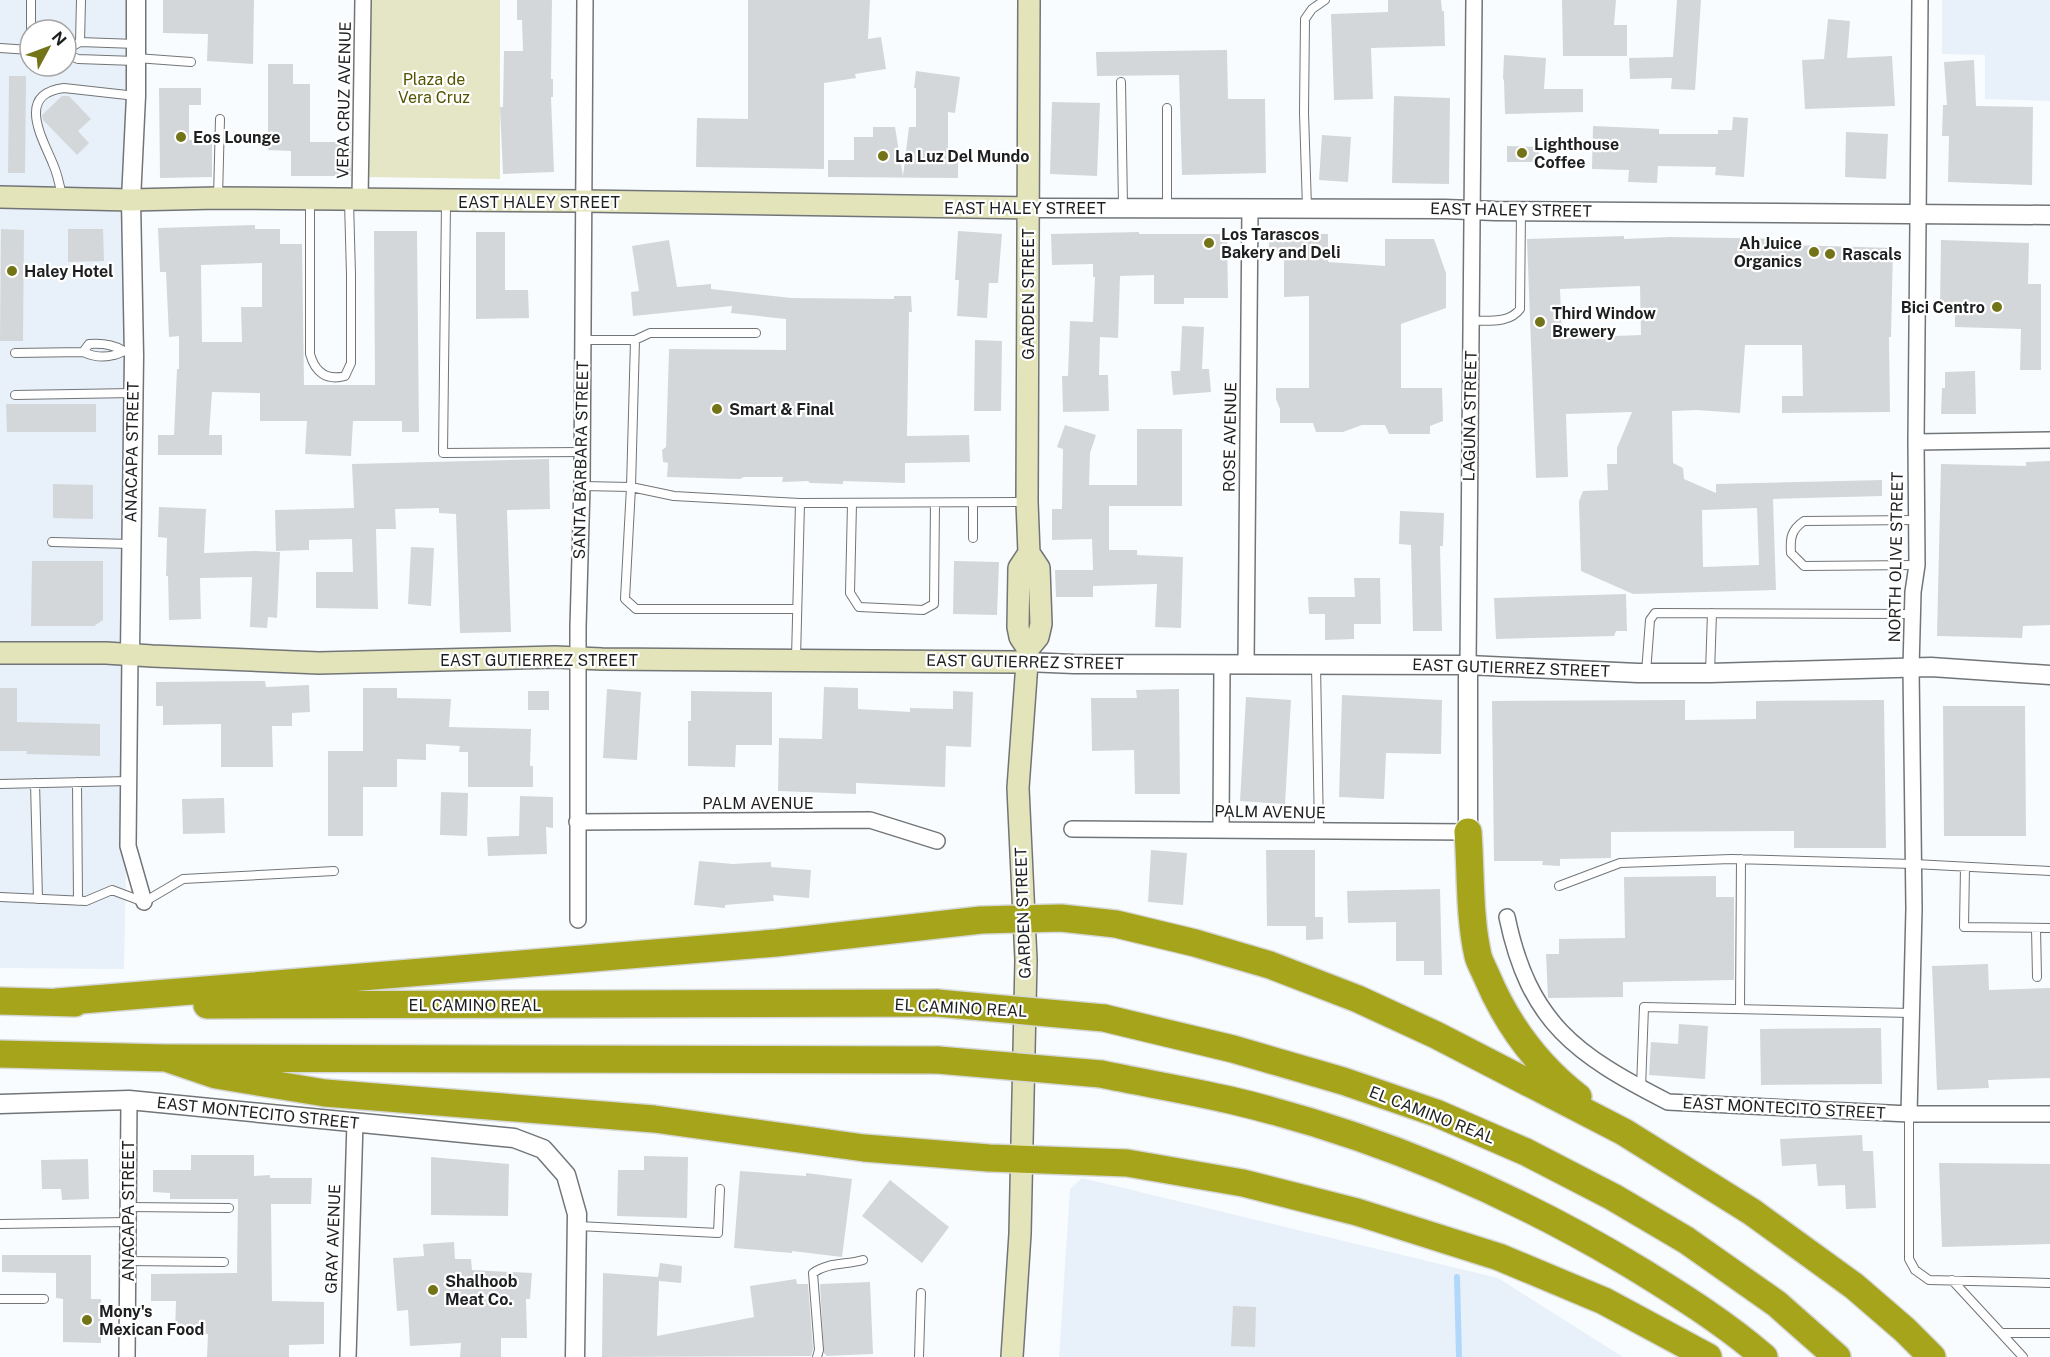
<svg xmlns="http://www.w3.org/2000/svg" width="2050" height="1357" viewBox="0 0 2050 1357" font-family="'Public Sans',sans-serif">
  <rect width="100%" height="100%" fill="#f9fcff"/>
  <path fill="#e8f1f9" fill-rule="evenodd" d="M0,0H144L124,969L0,968ZM30,30H66V66H30Z
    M1942,0H2050V101L1985,99V55L1942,54Z
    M1082,1178L1498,1278L1623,1357H1059L1070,1189Z"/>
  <path fill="#e5e6c6" d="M370,0H500V179L367,177Z"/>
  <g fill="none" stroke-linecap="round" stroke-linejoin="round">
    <path stroke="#b1d8fa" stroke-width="6" d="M1457,1277L1459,1357"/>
  </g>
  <path fill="#d4d7da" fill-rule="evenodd" d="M163,0H254L253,64L207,61L208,34L163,33Z
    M517,0H552L551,79H553V97H551L554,172L503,174L500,107H503L504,51H523L522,20H517Z
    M748,0H870L868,39L881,37L886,69L855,74L856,78L824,83V169L696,167L697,118L748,119Z
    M1388,0H1441L1442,11H1444L1445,46L1371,48L1373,99L1334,100L1331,14L1388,12Z
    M1562,0H1616L1614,25H1627V56H1563Z
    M1677,0H1701L1695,90L1671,89L1672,78L1630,79L1629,58L1673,57Z
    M1828,19L1850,21L1847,58L1892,56L1895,106L1805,109L1802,60L1824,59Z
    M1227,50L1228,99H1265L1266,173L1182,175L1179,75L1097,76L1096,52Z
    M1504,55L1546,58L1544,89H1583V112L1505,114L1504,80L1503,79Z
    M1974,60L1976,106L2033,107L2032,185L1948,182L1949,136H1942L1943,105H1947L1944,62Z
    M268,64H293V84H310V142H351V176H291V151L268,150Z
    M916,71L960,77L955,113L948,112V153H958V178L828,177V160H854V137H873V127H895L903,176L909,127H916V88H914Z
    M9,76H26L25,173H8Z
    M159,88H201V105H189V140H212V177L160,178Z
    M62,96H69L91,119L78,131L89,143L77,155L43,120L42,115Z
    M1394,96L1450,98L1449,184L1392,183Z
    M1052,102L1100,103L1097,176L1050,174Z
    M1733,117L1748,118L1744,177L1715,175L1716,167L1658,166L1657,183L1628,182L1629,170L1592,169L1593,126L1659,129V134H1718V130H1732Z
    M1846,132L1888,134L1886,179L1845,177Z
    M1322,135L1351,137L1348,182L1319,180Z
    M1507,146L1539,147V162H1507Z
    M255,225V229H280V244H302L304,385H375L374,231H417L419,432H402V421H353L351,456L305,454L307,421H260V393L212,392L209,435H222V455H158V435H174L177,369H179V336L169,337L166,272H160L158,228ZM262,263V307H241L242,342H202L201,265Z
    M1,229L24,230L23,341H0Z
    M68,229H103L104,261L68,262Z
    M958,231L1002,234L998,283H989L987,318L957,316L959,280H955Z
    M476,232H505V290H528L529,318L476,319Z
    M1139,232V234H1227L1228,298H1184V304H1154V275L1120,276L1118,338L1100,337L1099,375H1108L1109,411L1063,412L1062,376H1068L1070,321L1093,322L1095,277H1093V264L1052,265L1051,234Z
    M1269,233L1328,234V262L1385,266V239H1434L1446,273V308L1401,324V388H1442L1443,421L1430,426V434H1389L1385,425H1362L1343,432H1316L1313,423H1280V409L1276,399V388H1309V296L1284,297V251H1269Z
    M1624,236V239L1670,237L1791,239V245L1893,248L1891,337H1889L1890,412L1782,413V396H1803L1802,345H1745L1740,413L1696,410L1672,411L1673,463L1683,468L1684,479L1716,493V484L1882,480V496L1773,499L1776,590L1633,594L1581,571L1579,501L1583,491L1608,490L1607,464H1617V448L1632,412L1566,414L1568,477L1536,478L1527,239ZM1640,286L1641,335L1562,338L1560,289ZM1757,508L1759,565L1703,567L1702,510Z
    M669,240L677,287L711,284V289L791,298L894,299V296H911L912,312H909L907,436L969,435L970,462L905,463V483L843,481V484L810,483L808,481L782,482L783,477H744L740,479L667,477L668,463L663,462L662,450L666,447L669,349L786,350V319L731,313L732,306L633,316L631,292L639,291L632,246Z
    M1941,240L2029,243L2028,284H2041V370H2020L2021,329L1955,327V307H1940Z
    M1182,326L1204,327L1202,369H1209L1211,392L1173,395L1171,371H1180Z
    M975,340L1002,341L1001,411H974Z
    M1975,371L1976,414H1941L1942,388H1945V372Z
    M6,404H96V432H7Z
    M1065,425L1096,435L1090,453L1089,485H1137V429H1182V506H1109V550H1137V555L1183,557L1181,628L1155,627L1157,584L1093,586V597H1056L1055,570H1093L1092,539L1052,540V509H1062L1063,449L1057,447Z
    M549,459L550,509L507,510L511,632L460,633L456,514L439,513V508L395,509L396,529H376L378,609L316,608V572H353L352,539L309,540V550L276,551L275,510L354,508L352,464Z
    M2050,461V625L2023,626L2022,638L1937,636L1941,464L2026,466V462Z
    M53,484L93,485V519L53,518Z
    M159,507L206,509L204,553L254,551L280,552L277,618L268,617L267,628L250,627L252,577L200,578L201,619L169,620L168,576H166L167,538L158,537Z
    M1400,511L1444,513L1443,546H1440L1442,631H1413L1411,545L1399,544Z
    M411,547L434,548L431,606L408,604Z
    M32,561H103V620L94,626H31Z
    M954,561L999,562L997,615L953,614Z
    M1354,578H1380L1381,624H1354V639L1325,640V614H1309L1308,597H1355Z
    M1626,594L1627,631H1616L1614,636L1496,639L1494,598Z
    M265,681L266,687L309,685L310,712L292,713V726H272L273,767H221V724L163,725V706H156V682Z
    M824,687L858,688V709L910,712V708L953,709V691L973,692L971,747L946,746L945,787L856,783V794L778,791L779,738L822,739Z
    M0,688H17V722L100,724V756L26,754L27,751H0Z
    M363,688H397V698L451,699L449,727L531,729L530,766H533V787H468V752H459L460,746L426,744V760L397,759V787H363V836H328V751H363Z
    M607,689L641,692L637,760L603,758Z
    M1179,689L1180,794H1135L1134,750L1092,751L1091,698H1137L1136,690Z
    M528,691H549V710H528Z
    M691,691L772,692V745H736L735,767L688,766V721H691Z
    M1342,695L1442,700L1441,754L1386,753L1384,799L1339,797Z
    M1246,697L1291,700L1285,804L1240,801Z
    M1685,700V720L1756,719V701L1884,700L1886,848H1794V831L1611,832V858L1560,859V866L1542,865L1543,861H1494L1492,701Z
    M1943,706H2025L2026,836H1944Z
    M441,792L468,793L467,836L440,835Z
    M520,796L553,797V828L546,827L547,854L488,856L487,837L519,836Z
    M224,798L225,833L183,834L182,799Z
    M1151,850L1187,853L1183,905L1148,902Z
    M1266,850H1315V917H1323V939L1306,940V926H1267Z
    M699,861L733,864L771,862V867L811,870L809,898L773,895L774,901L725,905V908L694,905Z
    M1716,876V897H1734V980L1623,982V997L1548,998L1546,954H1559V939L1625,938L1624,877Z
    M1440,889L1442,975H1424V961H1396V922L1348,923L1347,891Z
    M1988,964L1989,990L2050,988V1078L1988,1080L1989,1088L1937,1090L1932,966Z
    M1679,1024L1708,1026L1705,1079L1649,1075L1651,1042L1678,1044Z
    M1881,1028L1882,1084L1761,1085L1760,1029Z
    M1862,1135L1863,1151H1873L1876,1208L1846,1209L1845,1185L1818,1186L1816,1164L1782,1166L1780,1139Z
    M191,1155H254V1176L270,1175V1178H312L311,1204H271L272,1301L324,1302V1344L289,1345V1357H207L208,1334H175L176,1301H151V1274L237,1273L238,1199H170V1193L153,1192V1170H191Z
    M644,1156L688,1157L687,1218L617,1216L618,1170H644Z
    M431,1157L509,1164L508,1216L431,1215Z
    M88,1159L89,1199L62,1200L61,1189H42L41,1160Z
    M1939,1163L2050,1164V1244L1942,1247Z
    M740,1171L806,1176V1173L852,1179L842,1257L792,1251V1253L734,1248Z
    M890,1180L949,1227L922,1263L862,1216Z
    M454,1242L455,1259H471L472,1270L532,1273L530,1299H526L527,1338H501V1357H460L461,1343L410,1346L408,1310L397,1311L393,1258L424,1256L423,1244Z
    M2,1255H91V1299H101V1343L63,1342V1299L56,1298V1273L2,1272Z
    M660,1263L682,1266L681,1283L659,1281L657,1336L754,1317L750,1286L796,1279L797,1284H808L813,1349L811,1356L602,1357L603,1273L658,1277Z
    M870,1282L873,1354L826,1356V1354H824L820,1284Z
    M1233,1306L1256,1307L1255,1347L1231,1346Z"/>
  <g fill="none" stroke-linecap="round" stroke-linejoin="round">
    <g stroke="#727577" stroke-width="10">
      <path id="service" d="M31,30V0
        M80,42L81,0
        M0,48L30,50
        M66,50L80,42L136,44
        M66,54L78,59L135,61
        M136,58L191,62
        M1121,82L1123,207
        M1167,108V207
        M62,197C60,186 58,175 53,164C43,139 15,94 64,88L136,96
        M218,197L220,119
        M310,201V354C315,372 326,381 345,376L351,363V275L349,201
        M446,203L443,453L582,452
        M1307,208L1304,113L1305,19L1312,9L1325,0
        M1471,321C1488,320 1509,324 1520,309L1521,211
        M583,340H635L650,333H756
        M122,350C112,344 102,343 89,344L83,352C92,356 104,358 114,355C123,353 121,350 133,350
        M15,353L83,352
        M15,395L133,393
        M582,486L631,487L635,340
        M852,503L850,593L859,607L923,610L934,604L935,503
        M1917,520L1804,521C1791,530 1790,538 1791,553L1804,566L1917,565
        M973,538V503
        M52,542L131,544
        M797,609H636L625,599L631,487L674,496L800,503
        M796,658L800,503L1026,502
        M1316,665L1319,831
        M1710,672L1712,613
        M1646,673L1650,620L1655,613L1912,614
        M77,782L78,901
        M35,783L38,899
        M0,784L129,781
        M1965,867L1964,927L2050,928
        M1559,886L1620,863L1731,859L1914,864L2050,871
        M0,897L86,901L112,890L144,902L183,879L334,871
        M2036,928L2037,977
        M1740,1009L1741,859
        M1641,1088L1644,1007L1911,1013
        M1909,1114V1259L1915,1270L1929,1280L2050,1283
        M128,1207L229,1208
        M0,1224L128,1222
        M578,1226L718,1233L720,1189
        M127,1261L224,1262
        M1952,1280L2001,1333H2050
        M0,1299H44
        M2001,1333L2023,1357
        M817,1357L819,1350L813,1273C828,1262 846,1265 863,1260
        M919,1357L921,1293"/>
    </g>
    <g stroke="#727577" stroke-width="18">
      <path id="minor" d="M360,200L363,0
        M1916,442L2050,440
        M130,653L128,846L144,902
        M1246,664L1250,209
        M1468,665L1474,0
        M577,822L870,820L937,841
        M1072,829L1468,832
        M1221,830L1222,665
        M1507,917C1529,1023 1576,1055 1668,1102L1909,1114H2050
        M578,920V627L582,486L585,0
        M1909,1114L1914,909L1911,668L1913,592L1917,565L1916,442L1920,0
        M127,1357L129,1100
        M348,1357L355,1122"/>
    </g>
    <g stroke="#727577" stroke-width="21">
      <path id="tertiary" d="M1028,208L1445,209L1495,211L2050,215
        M130,653L134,356L131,200L136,96V0
        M1026,662L1074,664L1468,665L1638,673H1710L1931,667L2050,675
        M1468,832V665
        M0,1104L129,1100L514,1138L543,1149L566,1175L577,1214L575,1357"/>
    </g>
    <g stroke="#727577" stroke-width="24">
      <path id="secondary" d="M0,197L131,200L217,198L583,201L1028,208
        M1028,649L1020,637L1018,627L1019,568L1029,553
        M0,653H106L152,656L319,663L555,657L602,659L1026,662
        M1012,1357L1020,1234L1026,960L1018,788L1028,649L1038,637L1041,624L1039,568L1029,553L1027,502L1029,0"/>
    </g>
    <g stroke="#d6d7d7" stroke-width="30">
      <path id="motorway" d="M1468,832C1471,873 1469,916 1478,956C1480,963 1484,970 1487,977C1507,1024 1538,1066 1578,1097
        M0,1001L75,1003
        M57,1002L776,943L981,920L1061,918L1116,924L1195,943L1270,965L1358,999L1436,1035L1624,1132L1752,1212L1854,1286L1905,1330L1932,1357
        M207,1005L937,1003
        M1104,1018L1233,1049L1343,1081L1436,1113L1526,1152L1613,1197L1686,1240L1777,1304L1837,1357
        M0,1054L166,1058L938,1060
        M166,1058L216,1075L325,1093L654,1119L864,1148L989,1158L1127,1163L1243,1183L1357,1212L1499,1257L1604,1301L1708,1357
        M1101,1074C1144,1083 1187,1090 1230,1100C1374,1134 1515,1194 1641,1271C1683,1297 1726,1324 1764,1357"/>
    </g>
    <use href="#service" stroke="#fff" stroke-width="8"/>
    <use href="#minor" stroke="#fff" stroke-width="15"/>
    <use href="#tertiary" stroke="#fff" stroke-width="18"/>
    <use href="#secondary" stroke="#e4e4ba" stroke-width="21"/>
    <use href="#motorway" stroke="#a5a41a" stroke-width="27"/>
    <g stroke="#d6d7d7" stroke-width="30" stroke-linecap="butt">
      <path id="motorway-bridge" d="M937,1003L1104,1018
        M938,1060L1101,1074"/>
    </g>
    <use href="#motorway-bridge" stroke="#a5a41a" stroke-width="27"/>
  </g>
  <g fill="#737317" stroke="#fff" stroke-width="2">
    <circle cx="181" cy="137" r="6"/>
    <circle cx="1522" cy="153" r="6"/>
    <circle cx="883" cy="156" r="6"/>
    <circle cx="1209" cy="243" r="6"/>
    <circle cx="1814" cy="252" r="6"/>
    <circle cx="1830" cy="254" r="6"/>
    <circle cx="12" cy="271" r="6"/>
    <circle cx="1997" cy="307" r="6"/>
    <circle cx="1540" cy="322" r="6"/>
    <circle cx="717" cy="409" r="6"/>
    <circle cx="433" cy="1290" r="6"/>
    <circle cx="87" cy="1320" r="6"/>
  </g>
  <g text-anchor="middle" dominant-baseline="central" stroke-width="4.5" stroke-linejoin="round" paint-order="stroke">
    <g font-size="16" fill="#535300" stroke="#fff">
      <text x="434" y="79">Plaza de<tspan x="434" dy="18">Vera Cruz</tspan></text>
    </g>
    <g font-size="16" fill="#1e1f20" stroke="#fff">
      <text transform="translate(344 100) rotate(-89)">VERA CRUZ AVENUE</text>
      <text x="539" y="202">EAST HALEY STREET</text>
      <text x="1025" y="208">EAST HALEY STREET</text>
      <text transform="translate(1511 210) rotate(1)">EAST HALEY STREET</text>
      <text transform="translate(1028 294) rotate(-90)">GARDEN STREET</text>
      <text transform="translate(1470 416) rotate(-89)">LAGUNA STREET</text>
      <text transform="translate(1230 437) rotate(-89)">ROSE AVENUE</text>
      <text transform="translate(132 452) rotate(-89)">ANACAPA STREET</text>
      <text transform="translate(581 460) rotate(-89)">SANTA BARBARA STREET</text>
      <text transform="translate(1896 557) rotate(-89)">NORTH OLIVE STREET</text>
      <text x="539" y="660">EAST GUTIERREZ STREET</text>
      <text transform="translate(1025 662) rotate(1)">EAST GUTIERREZ STREET</text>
      <text transform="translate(1511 668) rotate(2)">EAST GUTIERREZ STREET</text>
      <text x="758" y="803">PALM AVENUE</text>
      <text transform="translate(1270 812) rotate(1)">PALM AVENUE</text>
      <text transform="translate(1023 913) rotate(-92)">GARDEN STREET</text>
      <text x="475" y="1005">EL CAMINO REAL</text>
      <text transform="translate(961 1008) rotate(3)">EL CAMINO REAL</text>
      <text transform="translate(1784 1108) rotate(3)">EAST MONTECITO STREET</text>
      <text transform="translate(258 1113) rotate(6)">EAST MONTECITO STREET</text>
      <text transform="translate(1432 1115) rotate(21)">EL CAMINO REAL</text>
      <text transform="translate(128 1211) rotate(-90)">ANACAPA STREET</text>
      <text transform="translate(333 1239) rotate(-88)">GRAY AVENUE</text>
    </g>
    <g font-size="16" font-weight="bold" fill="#1e1f20" stroke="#fff" text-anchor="start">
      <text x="193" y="137">Eos Lounge</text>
      <text x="1534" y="144">Lighthouse<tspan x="1534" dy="18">Coffee</tspan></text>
      <text x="895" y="156">La Luz Del Mundo</text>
      <text x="1221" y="234">Los Tarascos<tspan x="1221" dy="18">Bakery and Deli</tspan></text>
      <text x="1802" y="243" text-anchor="end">Ah Juice<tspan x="1802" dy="18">Organics</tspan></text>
      <text x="1842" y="254">Rascals</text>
      <text x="24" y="271">Haley Hotel</text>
      <text x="1985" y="307" text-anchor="end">Bici Centro</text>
      <text x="1552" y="313">Third Window<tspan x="1552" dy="18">Brewery</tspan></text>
      <text x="729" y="409">Smart &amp; Final</text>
      <text x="445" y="1281">Shalhoob<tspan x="445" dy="18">Meat Co.</tspan></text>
      <text x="99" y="1311">Mony's<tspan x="99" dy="18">Mexican Food</tspan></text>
    </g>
  </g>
  <g transform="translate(48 48) rotate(49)"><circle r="28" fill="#ffffff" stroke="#a5a5a6" stroke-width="1.5"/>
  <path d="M0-4.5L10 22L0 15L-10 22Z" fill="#737317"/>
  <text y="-9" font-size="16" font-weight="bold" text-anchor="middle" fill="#1e1f20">N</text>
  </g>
</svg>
